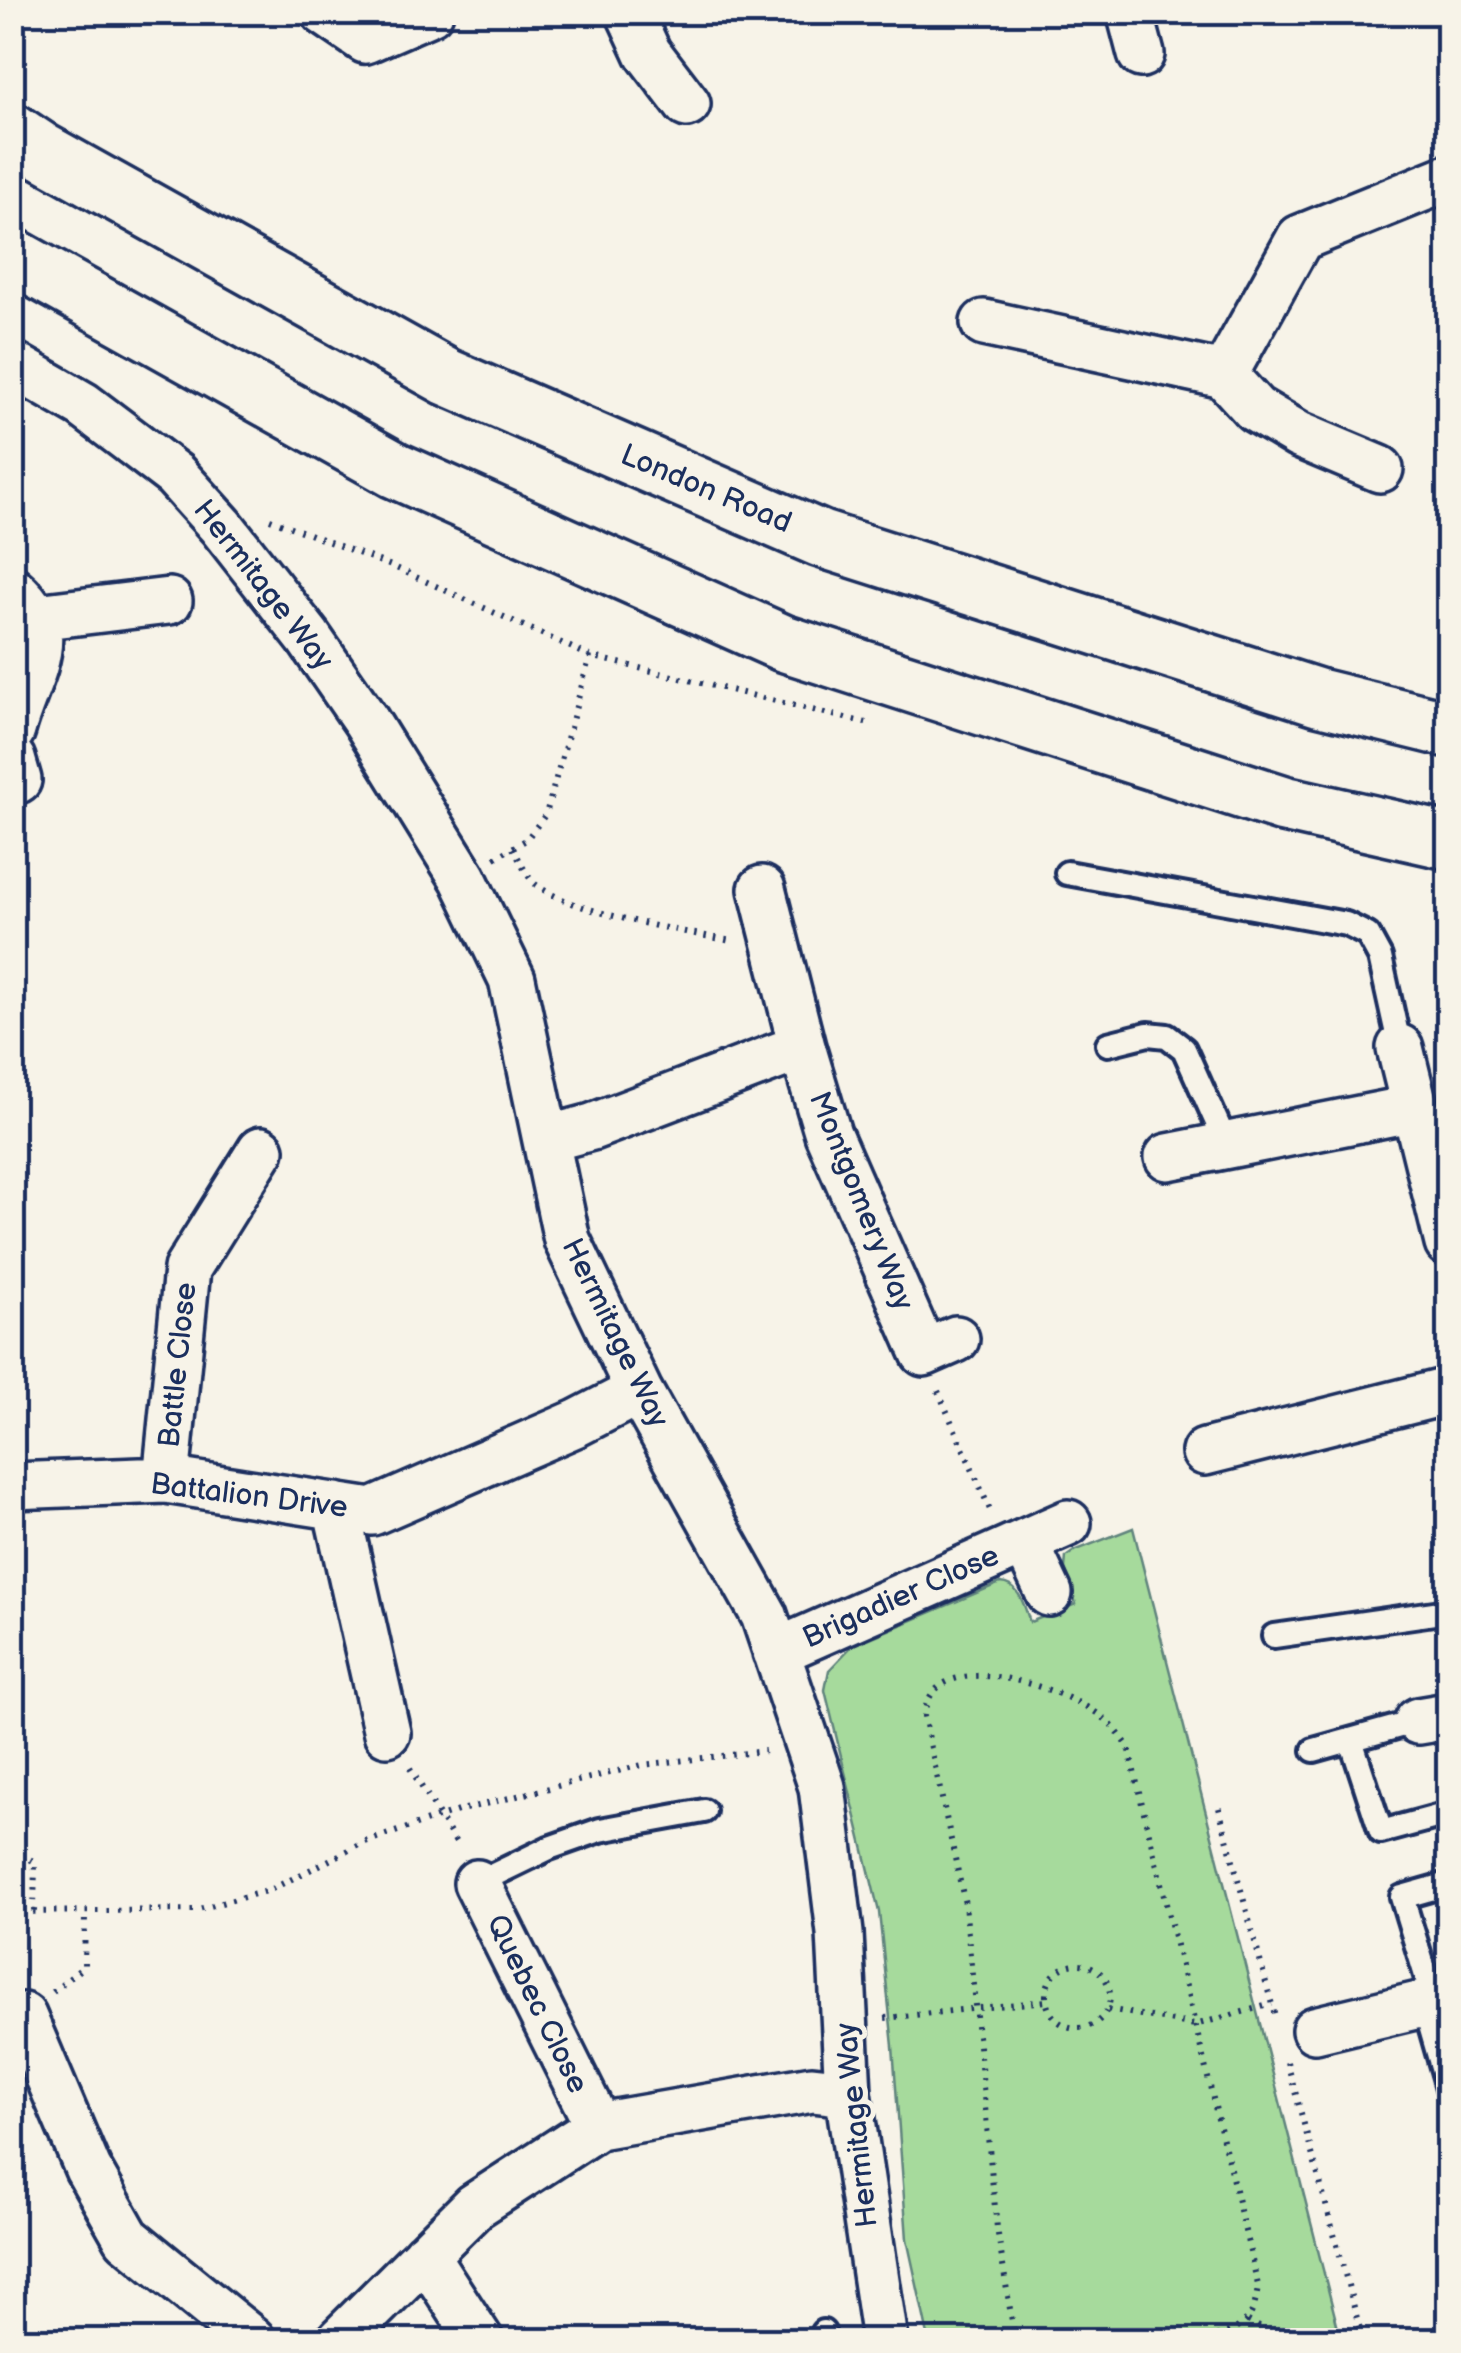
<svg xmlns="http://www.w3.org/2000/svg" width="1461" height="2353" viewBox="0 0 1461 2353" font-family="'Balsamiq Sans',sans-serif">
  <rect width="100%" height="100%" fill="#f7f3e8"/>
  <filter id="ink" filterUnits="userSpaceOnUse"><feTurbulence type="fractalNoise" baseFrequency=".01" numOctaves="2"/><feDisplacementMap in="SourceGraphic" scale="20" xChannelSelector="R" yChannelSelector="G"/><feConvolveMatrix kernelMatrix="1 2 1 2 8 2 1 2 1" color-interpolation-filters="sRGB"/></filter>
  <g filter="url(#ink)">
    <path fill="#a6da9c" stroke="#60847d" stroke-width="2.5" d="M1133,1528L1341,2340H929L907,2239L893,2046L879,1912L825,1690L829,1670L853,1645L1000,1583C1020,1584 1024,1606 1030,1622L1076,1604L1065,1568L1066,1557L1074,1551Z"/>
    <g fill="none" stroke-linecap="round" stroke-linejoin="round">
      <g stroke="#1b2f5e" stroke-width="30">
        <path id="service" d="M1067,873L1346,924L1368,935L1380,957L1400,1048
          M1108,1044L1148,1034L1167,1036L1184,1049L1227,1145
          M1274,1636L1448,1611
          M1351,1740L1381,1832L1440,1816
          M1314,1750L1418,1721
          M477,1883L549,1848L600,1830L704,1811
          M1434,2002L1402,1897L1448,1884
          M1424,2004L1448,2088
          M823,2332V2340"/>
      </g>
      <g stroke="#1b2f5e" stroke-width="52">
        <path id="minor" d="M324,12L365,40L430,12
          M629,12L648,53L687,104
          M1130,12L1141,54
          M984,323L1224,375
          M12,364L83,405L128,439L175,475L221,526L308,637L366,721L463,878L512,979L567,1240L639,1391L764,1615L822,1787L840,1933L848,2093L885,2340
          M1380,469L1299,435L1255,409L1224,375L1300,238L1448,178
          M12,589C65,633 25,678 12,730
          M36,617L169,601
          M12,759L18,780
          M802,1047L828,1134L924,1353L956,1339
          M1400,1048L1448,1243
          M547,1139L592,1127L802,1047L762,889
          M1168,1157L1415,1108
          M1205,1452L1448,1391
          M166,1480L187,1269L261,1150
          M12,1486L166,1480L372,1512L577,1423L639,1391
          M336,1506L387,1733
          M1025,1542L1049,1593
          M776,1652L1068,1523
          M1418,1721L1448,1716
          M477,1883L598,2126
          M23,2016L88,2169L127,2238L252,2340
          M1315,2030L1448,1998
          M425,2255L480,2340
          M340,2340L475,2206L598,2126L812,2089L848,2093"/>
      </g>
      <g stroke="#1b2f5e" stroke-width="62">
        <path id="trunk" d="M12,131L42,151L447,377L821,539L1318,697L1448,729
          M12,256L395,470L783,643L1284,804L1448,841"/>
      </g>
      <path stroke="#1b2f5e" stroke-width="6" stroke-dasharray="2.5 8" stroke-linecap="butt" d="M270,519L394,567L590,656L866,723
        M513,848C520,860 527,879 538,886C576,914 683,931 731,941
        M495,858L526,840L546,814L590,656
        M938,1391L991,1512
        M410,1768L458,1846
        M1219,1808L1275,2016
        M12,1849L35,1862L34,1912
        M12,1912L195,1910L270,1890L365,1842L461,1810L642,1765L765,1751
        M1046 1996a32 32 0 1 1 64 0a32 32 0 1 1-64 0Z
        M53,1992L84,1966L85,1917
        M1108,2009L1195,2025L1272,2004
        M885,2018L1046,2001
        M1287,2062L1363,2340
        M1248,2321L1284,2340
        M1015,2340L997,2228L965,1904L924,1716C932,1641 1065,1689 1101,1716C1112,1724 1120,1735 1128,1746L1258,2285C1254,2328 1238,2329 1202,2340"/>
      <use href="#service" stroke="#f7f3e8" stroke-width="22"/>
      <use href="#minor" stroke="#f7f3e8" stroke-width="45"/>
      <use href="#trunk" stroke="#f7f3e8" stroke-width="55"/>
    </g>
  </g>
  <g text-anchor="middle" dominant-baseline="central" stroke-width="10" stroke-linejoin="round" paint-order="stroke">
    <g font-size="30" fill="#1b2f5e" stroke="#f7f3e8">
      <text transform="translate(706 489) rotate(23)">London Road</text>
      <text transform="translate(263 585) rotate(52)">Hermitage Way</text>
      <text transform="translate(861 1201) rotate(68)">Montgomery Way</text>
      <text transform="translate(615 1333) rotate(64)">Hermitage Way</text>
      <text transform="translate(178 1365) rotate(-84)">Battle Close</text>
      <text transform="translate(249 1496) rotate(7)">Battalion Drive</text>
      <text transform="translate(901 1597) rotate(-24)">Brigadier Close</text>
      <text transform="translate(537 2004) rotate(64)">Quebec Close</text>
      <text transform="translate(857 2125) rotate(-96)">Hermitage Way</text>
    </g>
  </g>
  <rect width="1461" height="2353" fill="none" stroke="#f7f3e8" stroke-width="50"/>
  <rect x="25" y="25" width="1411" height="2303" fill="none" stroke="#1b2f5e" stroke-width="4" filter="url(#ink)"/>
</svg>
